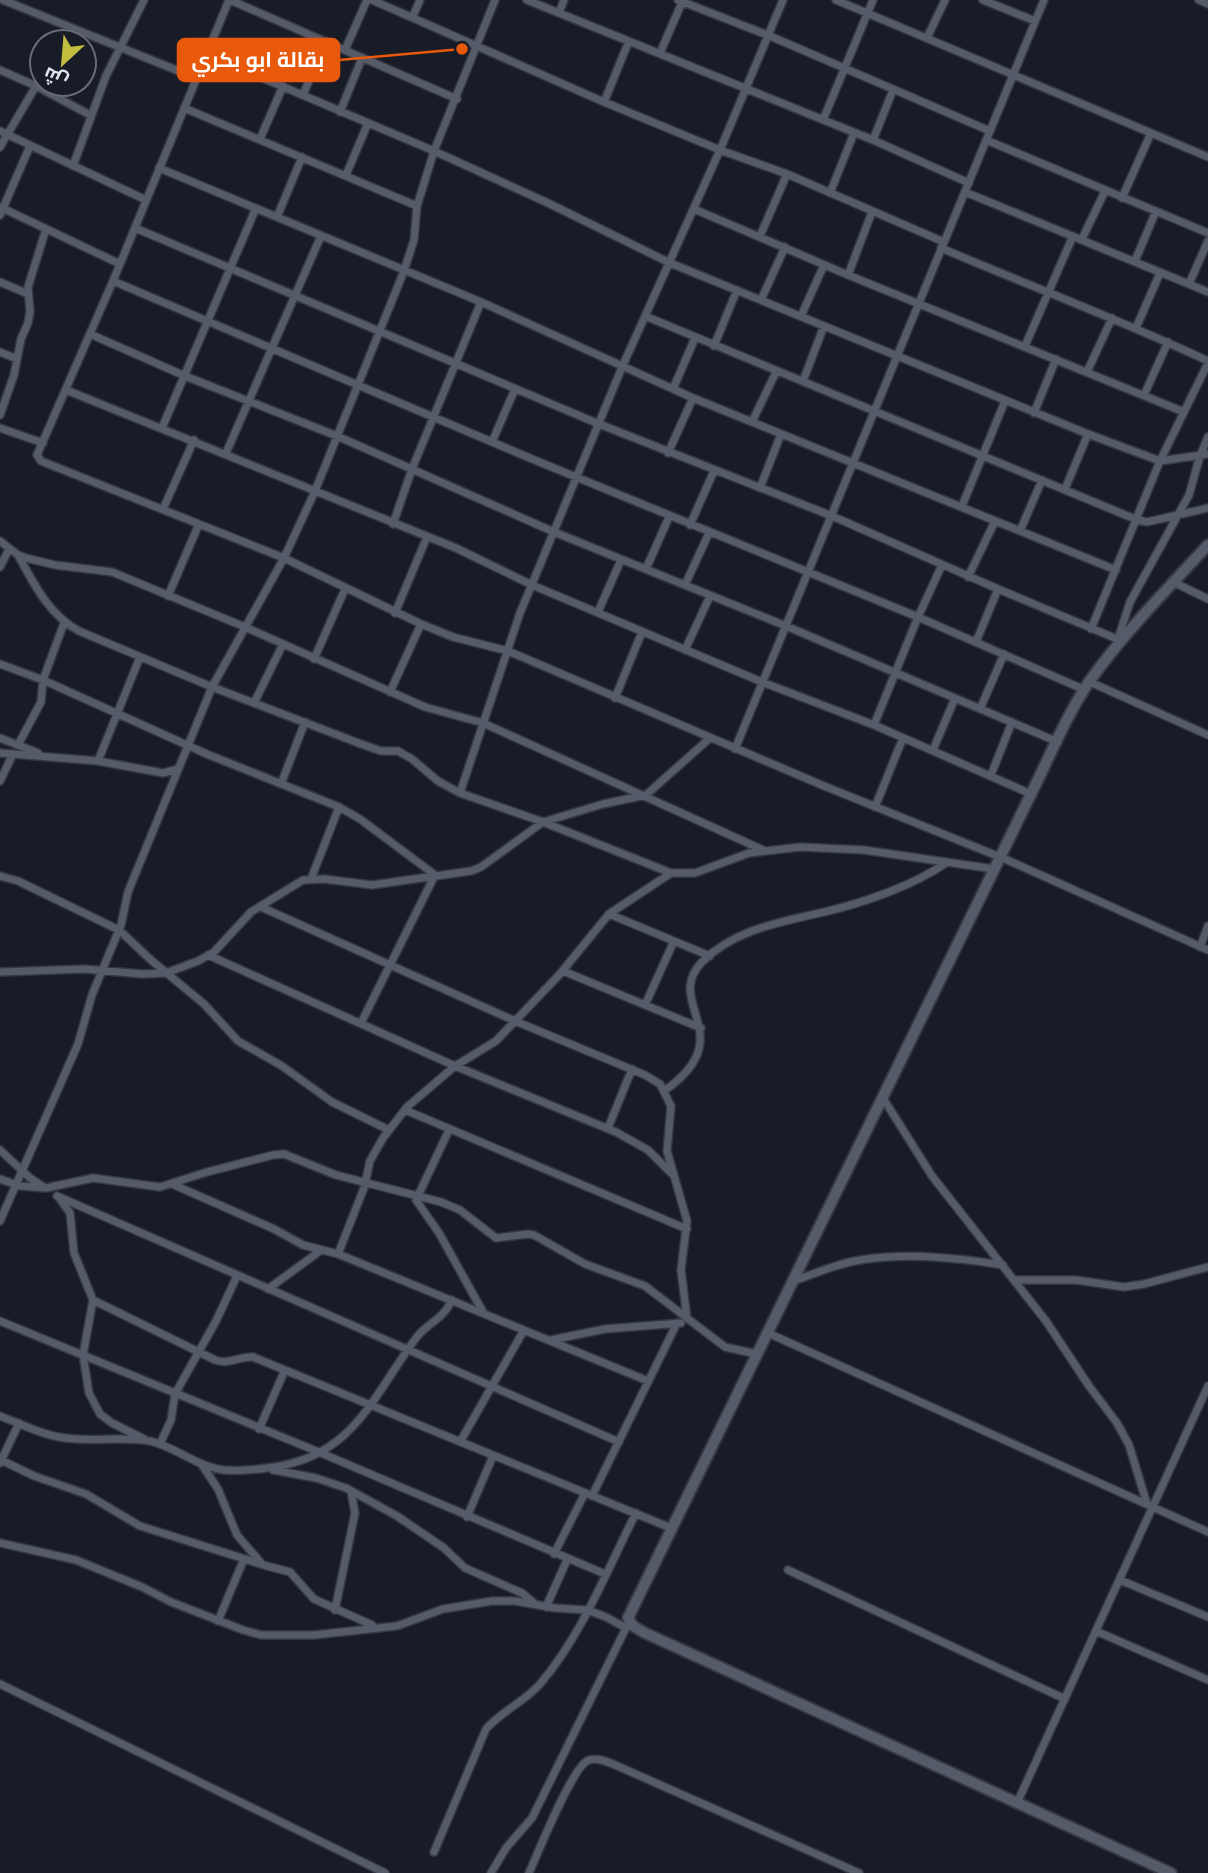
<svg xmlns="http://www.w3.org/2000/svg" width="1208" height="1873" viewBox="0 0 1208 1873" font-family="'Space Grotesk',Cairo,sans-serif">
  <rect width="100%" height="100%" fill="#181c27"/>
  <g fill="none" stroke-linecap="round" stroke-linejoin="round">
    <g stroke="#353841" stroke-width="10">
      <path id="street" d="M3,0L196,78
        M229,0L113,281L37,455L41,461L284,558L421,624L453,637L508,651L824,786L1005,859L1208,950
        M230,0L457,99
        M372,0L604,102L720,150L787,174L944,242
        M527,0L873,140L969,183
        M678,0L770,36L990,131
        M836,0L1208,157
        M983,0L1035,21
        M1199,0L1208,4
        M559,13L564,0
        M413,16L420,0
        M927,38L945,0
        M345,50L367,0
        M660,53L683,0
        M206,54L434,151L548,203L670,263L1088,434L1160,461L1208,454
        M0,70L36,86L90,115
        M303,95L325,41
        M604,102L629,41
        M184,108L417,206
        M340,112L362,58
        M823,120L873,0
        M0,131L146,200
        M260,139L283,86
        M873,140L893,90
        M986,140L1208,233
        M0,147L36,86
        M73,166L106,76L144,0
        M159,168L481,302L693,398L1116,570
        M346,175L368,123
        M965,192L1208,292
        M830,193L854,133
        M1122,198L1151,133
        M0,207L120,264
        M694,209L848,275L1184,412
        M0,215L30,146
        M277,217L302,157
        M135,228L599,424L832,516L998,589L1122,641
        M760,236L787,174
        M1082,239L1105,191
        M941,248C1030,286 1121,320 1208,361
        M1135,261L1156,211
        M848,275L872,212
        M113,281L532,459L918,617L1085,690
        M0,282L28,294
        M1189,284L1208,241
        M761,300L785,247
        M645,316L1135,519L1147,522L1208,508
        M801,316L824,265
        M1136,328L1160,273
        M90,334L185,376L337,436L554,532L786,626L1058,742
        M714,346L737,290
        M1025,346L1073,236
        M0,352L17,359
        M1087,372L1112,318
        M803,381L824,326
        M673,389L695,338
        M66,390L456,548L532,585L762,682L874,725L1031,794
        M1144,395L1168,342
        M1034,413L1056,359
        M0,415L14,375L21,339L28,323L30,312L28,287L46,229
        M752,422L776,372
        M0,428L43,443
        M162,428L256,208
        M492,442L515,389
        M226,453L321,236
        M668,453L693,398
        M760,488L781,434
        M1065,489L1088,434
        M962,506L1005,401
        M163,509L194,440
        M393,524L412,469L481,302
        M690,525L714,471
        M1020,531L1042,480
        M0,541L18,555L26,558L55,565L112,572L245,627L425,707L483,723L763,850
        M18,555C34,584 49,615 79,631L212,687L361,744L381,751H398L412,759L438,781L460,793L543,822L671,873H695L749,853L800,847L864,850L994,869
        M0,567L9,549
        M646,569L669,517
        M968,577L995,521
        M1173,582L1208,599
        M685,585L709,533
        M168,596L199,524
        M598,612L621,560
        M395,613L427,537
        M1091,629L1160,461L1208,363
        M1118,639L1130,602L1189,495L1200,456L1208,437
        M976,642L998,589
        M685,650L710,596
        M314,659L345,589
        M0,664L43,680L209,755L339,807L360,819L435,875L361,1023
        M1090,682L1208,735
        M390,692L421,624
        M615,698L642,632
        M254,703L283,644
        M980,709L1004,654
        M874,725L918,617L942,565
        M0,738L38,753
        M18,745L41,702L43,680L64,623
        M735,749L1044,0
        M933,750L955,698
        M0,753L98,761L163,773L178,769
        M98,761L140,657
        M991,775L1012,722
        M0,781L13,754
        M281,784L305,722
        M460,793L520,613L623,365L720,150L783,0
        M875,807L903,738
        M0,876L18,881L119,930L151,960L204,1004L238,1041L282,1066L332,1102L389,1130
        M311,879L339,807
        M261,907L515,1021L645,1075L660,1084L671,1106L667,1151L687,1221L681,1270L687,1318
        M609,914L710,956
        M1200,947L1208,926
        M208,955L455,1066L616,1132L648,1150L671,1173
        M563,971L701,1028
        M0,972L85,969L142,974L166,973L198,961L214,952L251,912L303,880L324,879L372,885L471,871L481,867L543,822L603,804L646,795L710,738
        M645,1005L674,941
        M664,1091C743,1036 662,1003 702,962C736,928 783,922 828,911C866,902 914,885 946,863
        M883,1098L932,1176L1046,1321L1089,1386L1117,1423L1129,1445L1147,1504
        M405,1110L687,1229
        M608,1128L632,1069
        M449,1130L416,1200L439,1233L483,1312
        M0,1150L30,1178L45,1188
        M0,1179L20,1186L46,1188L93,1178L160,1187L207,1172L273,1155L284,1154L336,1175L441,1202L460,1210L496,1238L528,1234L534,1235L585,1264L645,1286L725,1347L757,1354
        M172,1184L274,1229L303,1245L338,1254L648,1381
        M57,1196L619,1442
        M60,1199L70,1213L74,1253L93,1300L83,1355L89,1393L100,1414L112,1423L144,1439
        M0,1221L78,1044L92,995L121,925L128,892L212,687L284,558L315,491L404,271L414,240L417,206L434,151L495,0
        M338,1254L364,1188L370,1161L383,1138L407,1107L455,1066L496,1041L559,975L609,914L671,873
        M1015,1280H1076L1124,1287L1144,1284L1208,1267
        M793,1281C817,1273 841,1262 867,1259C912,1253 958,1258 1003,1265
        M268,1289L320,1251
        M93,1300L215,1360C229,1365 239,1356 253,1357L671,1528
        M0,1321L321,1453L605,1574
        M768,1333L1208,1532
        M551,1340L605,1329L681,1323
        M0,1416C21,1424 42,1435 65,1438C93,1442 122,1436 150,1441C176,1447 197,1467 224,1470C238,1471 253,1470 267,1468C353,1458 371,1399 416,1338C428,1322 442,1321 452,1300
        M259,1429L285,1370
        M460,1442L524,1330
        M160,1444L171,1420L175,1394L216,1321L237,1276
        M1,1460L34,1476L86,1494L140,1526L267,1566L290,1572L314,1599L372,1625
        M0,1463L19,1423
        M202,1465L218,1489L237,1535L262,1564
        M273,1470L316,1478L346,1488L397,1516L444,1548L465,1568L522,1593L535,1604
        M592,1496L677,1323
        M467,1517L493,1456
        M0,1543L76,1560L142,1587L171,1602L243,1630L261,1635H314L397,1626L443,1609L492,1601H515L555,1608L587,1610L606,1617L626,1628
        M554,1554L585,1493
        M788,1570L1065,1699
        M1120,1580L1208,1617
        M546,1607L567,1560
        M335,1610L355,1513L351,1491
        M218,1621L244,1559
        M1096,1631L1208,1680
        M0,1684L385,1873
        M1017,1803L1208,1386
        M434,1852L486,1729C502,1711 524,1702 540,1684C582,1635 607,1570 636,1513
        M491,1873L506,1848L532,1818L627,1626
        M529,1873C538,1853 571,1770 587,1761C595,1757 605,1761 613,1764L859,1873"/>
    </g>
    <g stroke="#353841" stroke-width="14">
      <path id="secondary" d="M1171,1873L645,1633L633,1626L628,1618L1031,794C1049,758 1068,712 1091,679C1126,631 1168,588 1208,545"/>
    </g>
    <use href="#street" stroke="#555b68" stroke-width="7"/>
    <use href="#secondary" stroke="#555b68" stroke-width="10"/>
  </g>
  <path fill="none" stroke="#e8590c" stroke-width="2.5" d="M462 49L339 60"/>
  <circle fill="#e8590c" stroke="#181c27" stroke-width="2.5" cx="462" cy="49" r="7"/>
  <rect fill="#e8590c" stroke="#e8590c" stroke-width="2.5" x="178" y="39" width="161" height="42" rx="7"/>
  <g font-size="21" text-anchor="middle" font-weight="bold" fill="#fff">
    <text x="258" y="67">بقالة ابو بكري</text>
  </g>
  <g transform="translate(63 63) rotate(206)"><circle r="33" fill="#181c27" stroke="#696c76" stroke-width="2"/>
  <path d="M0-5L12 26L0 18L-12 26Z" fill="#c2bd3f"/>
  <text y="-10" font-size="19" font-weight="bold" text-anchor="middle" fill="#e2e5ed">ش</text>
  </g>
</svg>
